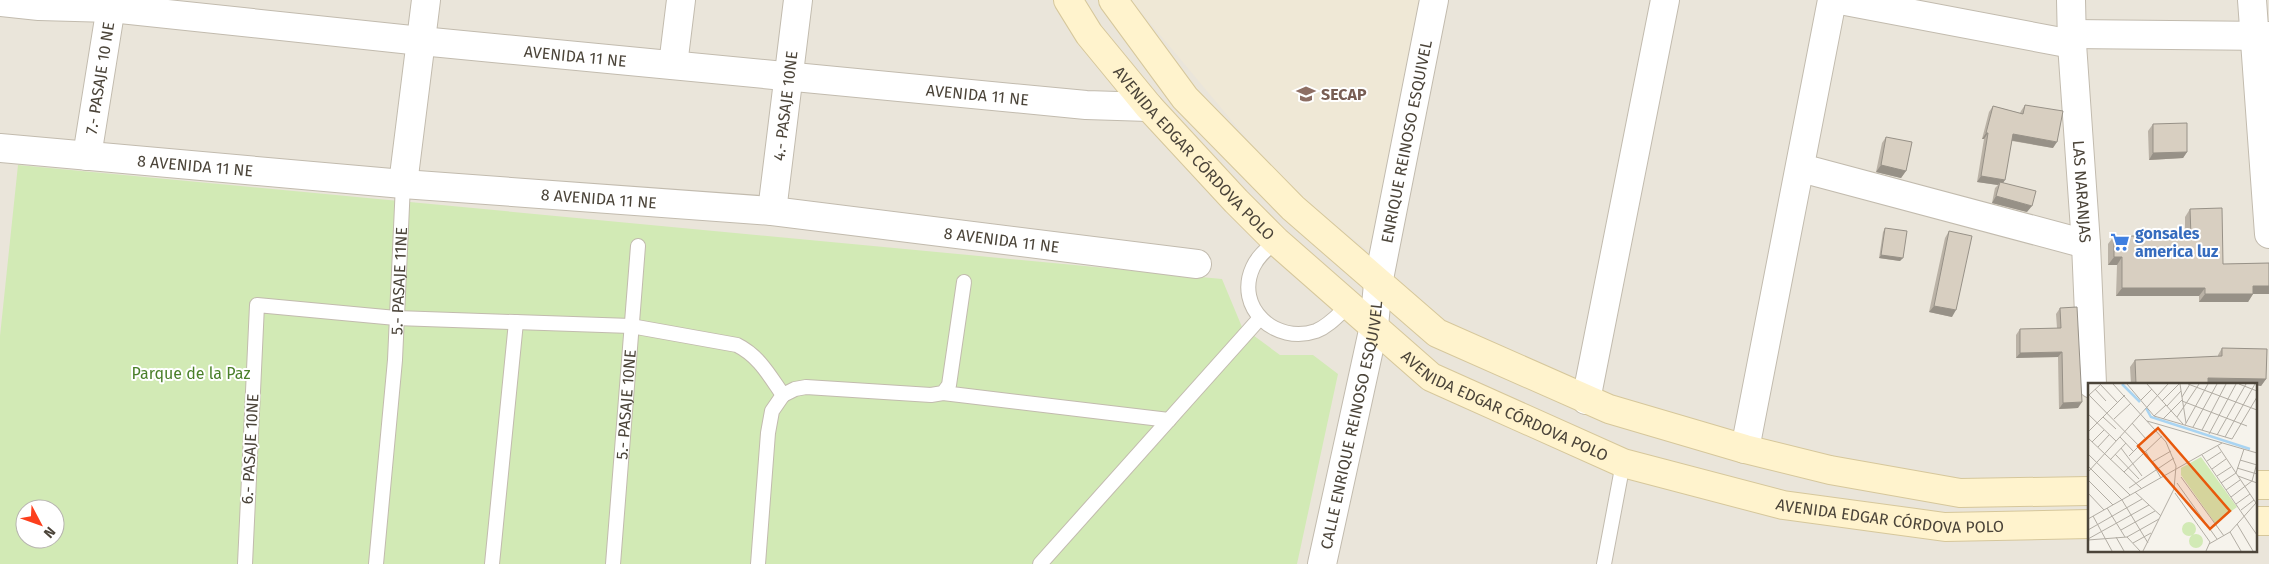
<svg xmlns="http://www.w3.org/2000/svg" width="2269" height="564" viewBox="0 0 2269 564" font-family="'Fira Sans',sans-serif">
  <rect width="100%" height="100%" fill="#f6f3ec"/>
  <path fill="#eae5da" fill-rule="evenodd" d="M0,0H2269V564H0ZM2089,384H2255V550H2089ZM25,509H55V539H25Z"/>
  <path fill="#efe8d6" d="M1131,0H1422L1372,254L1287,187Z"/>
  <path fill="#d2eab5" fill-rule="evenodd" d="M18,165L1222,279L1242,327L1280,355H1313L1338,374L1297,564H0V336ZM25,509H55V539H25Z"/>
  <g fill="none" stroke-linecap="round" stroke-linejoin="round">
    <g stroke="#c2bbae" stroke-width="16">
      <g id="service">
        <path d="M1276,241C1267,249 1258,256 1253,267C1234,308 1276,345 1316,331C1329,326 1339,314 1349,305"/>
        <path d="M943,393L1169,420"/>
        <path d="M783,395L795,389L806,387L931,395L943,393L949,385L964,282"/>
        <path d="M245,564L257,305L396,318L631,326L737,345C759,356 769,375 783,395"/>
        <path id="s1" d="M376,564L395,360L403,184"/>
        <path d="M492,564L516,322"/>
        <path id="s2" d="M613,564L638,246"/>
        <path d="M758,564L768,433L772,411L783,395"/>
        <path d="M1040,564L1260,318"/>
        <path d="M1604,564L1623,463"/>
      </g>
    </g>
    <g stroke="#c2bbae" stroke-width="30">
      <g id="minor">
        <path d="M1840,0L2072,44"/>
        <path id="s3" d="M2071,0L2072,44L2086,244L2092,384"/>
        <path d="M2252,0L2269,234"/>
        <path id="s4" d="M0,2L39,6L111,8L421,41L1086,105L1149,107"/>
        <path d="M2072,34L2269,36"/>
        <path d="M673,65L681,0"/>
        <path id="s5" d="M0,148L403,184L772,211L1197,264"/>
        <path id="s6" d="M87,156L112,0"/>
        <path d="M1801,168L2086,244"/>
        <path d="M403,184L426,0"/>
        <path id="s7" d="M772,211L798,0"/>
        <path d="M1586,400L1665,0"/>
        <path d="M1745,449L1832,0"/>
        <path id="s8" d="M1322,564L1374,326L1378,284L1434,0"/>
      </g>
    </g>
    <g stroke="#d6c79b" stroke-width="30">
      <g id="secondary">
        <path id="s9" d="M1068,0L1089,34L1149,107L1236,201L1276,241L1431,377L1623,463L1783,505L1945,527L2089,524"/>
        <path d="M1113,0L1185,98L1293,208L1437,333L1609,409L1745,449L1830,470L1960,493L2089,491"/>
        <path d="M2255,485H2269"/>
        <path d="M2255,521H2269"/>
      </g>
    </g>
    <use href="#service" stroke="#fff" stroke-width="14"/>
    <use href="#minor" stroke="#fff" stroke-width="28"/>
    <use href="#secondary" stroke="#fff3cd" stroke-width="28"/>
  </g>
  <path fill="#bab2a6" d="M2025,105L2053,148L2012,141L2003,182L2027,212L1992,203L1995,188L1998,185L1977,182L1984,139H1982L1989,112L1993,106L2020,113L2021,111Z
    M2153,124L2187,152L2183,158L2149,160L2148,131Z
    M1886,137L1906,171L1901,178L1876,172L1882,143Z
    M2190,209L2223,264L2269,263V294H2253L2248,302H2199V296H2116L2117,265H2108V244L2114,236H2185V217Z
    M1885,228L1900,261L1879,258L1883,232Z
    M1949,231L1952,317L1929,312L1945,238Z
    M2060,308L2078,408L2059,409L2058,357L2016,358V335L2020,329L2057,328L2056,314Z
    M2222,348L2266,379L2261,386L2255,385V384H2131L2130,367L2135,360L2218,357V355Z"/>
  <path fill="#979187" d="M1986,133H1988L1984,139H1982Z
    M2013,134L2057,142L2053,148L2009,140Z
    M2187,152L2183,158L2149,160L2153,153Z
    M1881,165L1906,171L1901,178L1876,172Z
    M1981,176L2005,180L2001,186L2000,182L1998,185L1977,182Z
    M1996,196L2032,206L2027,212L1992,203Z
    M1881,255L1903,258L1900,261L1879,258Z
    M2114,257H2122L2117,265H2108Z
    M2253,286H2269V294H2248Z
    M2122,288H2205L2199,296H2116Z
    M2205,294H2253L2248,302H2199Z
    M1934,306L1956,310L1952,317L1929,312Z
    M2062,352L2058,357L2016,358L2020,353Z
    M2208,378L2266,379L2261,386L2255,385V384H2183Z
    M2082,402L2078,408L2059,409L2063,403Z"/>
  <path fill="#d8cfc1" stroke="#979187" d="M2025,105L2063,111L2057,142L2013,134L2005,180L1981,176L1988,133H1986L1993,106L2023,114Z
    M2187,123V152L2153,153V124Z
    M1886,137L1912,142L1906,171L1881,165Z
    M2000,182L2036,191L2032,206L1996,196Z
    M2222,208L2223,264L2269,263V286H2253V294H2205V288H2122V257H2114V236H2191L2190,209Z
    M1885,228L1907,231L1903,258L1881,255Z
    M1949,231L1972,236L1956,310L1934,306Z
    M2077,307L2082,402L2063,403L2062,352L2020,353V329L2061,328L2060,308Z
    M2222,348L2267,349L2266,379L2208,378V383L2183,384H2136L2135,360L2222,356Z"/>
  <defs>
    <g id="university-bare" transform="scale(1.5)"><path d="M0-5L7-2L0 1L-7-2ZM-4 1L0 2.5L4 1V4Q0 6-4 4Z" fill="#8d6e63" stroke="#fff" stroke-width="2.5" paint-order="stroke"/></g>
    <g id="supermarket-bare" transform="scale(1.5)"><path d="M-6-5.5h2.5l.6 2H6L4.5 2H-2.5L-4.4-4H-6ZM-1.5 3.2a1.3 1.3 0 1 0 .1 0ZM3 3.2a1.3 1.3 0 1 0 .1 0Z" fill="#3f7fe0" stroke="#fff" stroke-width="2.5" paint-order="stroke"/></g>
  </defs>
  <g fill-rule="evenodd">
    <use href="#university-bare" x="1306" y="94"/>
    <use href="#supermarket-bare" x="2120" y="242"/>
  </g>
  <g text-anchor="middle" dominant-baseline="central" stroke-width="4" stroke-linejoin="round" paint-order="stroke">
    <g font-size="16" fill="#4b4439" stroke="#fff">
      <text stroke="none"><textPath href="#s4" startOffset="578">AVENIDA 11 NE</textPath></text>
      <text stroke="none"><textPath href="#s6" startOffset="79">7.- PASAJE 10 NE</textPath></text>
      <text stroke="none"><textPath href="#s4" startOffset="982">AVENIDA 11 NE</textPath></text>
      <text stroke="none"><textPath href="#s7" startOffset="106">4.- PASAJE 10NE</textPath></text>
      <text stroke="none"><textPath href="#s8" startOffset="431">ENRIQUE REINOSO ESQUIVEL</textPath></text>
      <text stroke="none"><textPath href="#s9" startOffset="199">AVENIDA EDGAR CÓRDOVA POLO</textPath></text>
      <text stroke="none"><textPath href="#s5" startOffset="196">8 AVENIDA 11 NE</textPath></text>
      <text stroke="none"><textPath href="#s3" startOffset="192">LAS NARANJAS</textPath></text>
      <text stroke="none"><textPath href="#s5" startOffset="601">8 AVENIDA 11 NE</textPath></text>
      <text stroke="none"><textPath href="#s5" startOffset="1006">8 AVENIDA 11 NE</textPath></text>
      <text stroke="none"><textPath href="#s1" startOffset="284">5.- PASAJE 11NE</textPath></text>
      <text stroke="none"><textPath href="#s9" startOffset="604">AVENIDA EDGAR CÓRDOVA POLO</textPath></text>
      <text stroke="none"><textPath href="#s2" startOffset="160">5.- PASAJE 10NE</textPath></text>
      <text stroke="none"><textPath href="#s8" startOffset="142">CALLE ENRIQUE REINOSO ESQUIVEL</textPath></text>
      <text transform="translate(250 449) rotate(-87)">6.- PASAJE 10NE</text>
      <text stroke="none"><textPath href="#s9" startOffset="1009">AVENIDA EDGAR CÓRDOVA POLO</textPath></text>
    </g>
    <g font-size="16" font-weight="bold" fill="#785e54" stroke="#fff" text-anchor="start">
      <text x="1321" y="94">SECAP</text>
    </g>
    <g font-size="16" font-weight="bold" fill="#366cbe" stroke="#fff" text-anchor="start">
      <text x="2135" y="233">gonsales<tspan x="2135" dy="18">america luz</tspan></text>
    </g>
    <g font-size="16" fill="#4a7f2a" stroke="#fff">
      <text x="191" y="373">Parque de la Paz</text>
    </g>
  </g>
  <g transform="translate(2088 383)">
    <rect width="169" height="169" fill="#f6f3ec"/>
    <path d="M113,74L149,124L127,140L93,92V85ZM94 146a7 7 0 1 1 14 0a7 7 0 1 1-14 0ZM101 158a7 7 0 1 1 14 0a7 7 0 1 1-14 0Z" fill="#d2eab5"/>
    <path fill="none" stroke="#a9d4f2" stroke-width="2.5" d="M34,1L52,19M58,25L63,34L162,66"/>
    <path fill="none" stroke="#b2ada4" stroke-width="1" d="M12,1L30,20M25,1L78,59L88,83L86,106L55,168M39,1L66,33L144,56L169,14M59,1L95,41M92,1L98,40M100,1L169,27M151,1L169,8M7,6L18,18M0,11L57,69M1,12L13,1M94,14L102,1M53,17L64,6M74,18L91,1M94,18L159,43M79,23L93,8M0,31L28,58M66,33L78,22M15,34L28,46M89,34L111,1M26,36L43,20M75,36L94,17M59,38L169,70M44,40L58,56M97,42L120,1M105,44L129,1M114,47L138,1M0,49L37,12M121,51L148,1M129,52L158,1M32,54L46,69M137,54L167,1M0,55L54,106M4,59L16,47M130,63L168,120M10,64L21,52M33,65L54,93M58,69L73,95M0,71L42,112M27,71L51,96M114,72L169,152M41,73L67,47M22,77L38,60M152,77L169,82M119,78L133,69M64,79L83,68M0,83L34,117L60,160M149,85L169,91M124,86L138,76M0,89L80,1M36,89L74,53M148,90L156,66M129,93L143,84M150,93L169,100M93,94L136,153M0,97L25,122M89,100L129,156M133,100L148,90M41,105L86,75M138,107L152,97M47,109L73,133M0,110L16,127M87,110L122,159L118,168M143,114L164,98L169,80M148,121L162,111M19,125L37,154M153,127L166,117M5,133L24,168M0,136L134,60M149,141L165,168M0,147L54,116M33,147L67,128M142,149L153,168M28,154L36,168M39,154L52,168M0,156L61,122M0,157L39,154L71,136M45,160L63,150M121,161L142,149L168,120"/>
    <path fill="#e8590c" fill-opacity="0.15" stroke="#e8590c" stroke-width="2.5" d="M70,45L142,128L122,146L50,63Z"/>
    <rect width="169" height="169" fill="none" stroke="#4b4439" stroke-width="2.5"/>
  </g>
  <g transform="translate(40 524) rotate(131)"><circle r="24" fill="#ffffff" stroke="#b7b4b0"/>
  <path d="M0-4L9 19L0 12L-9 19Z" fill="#fc3f1d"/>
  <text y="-8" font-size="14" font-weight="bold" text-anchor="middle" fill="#4b4439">N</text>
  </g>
</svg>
